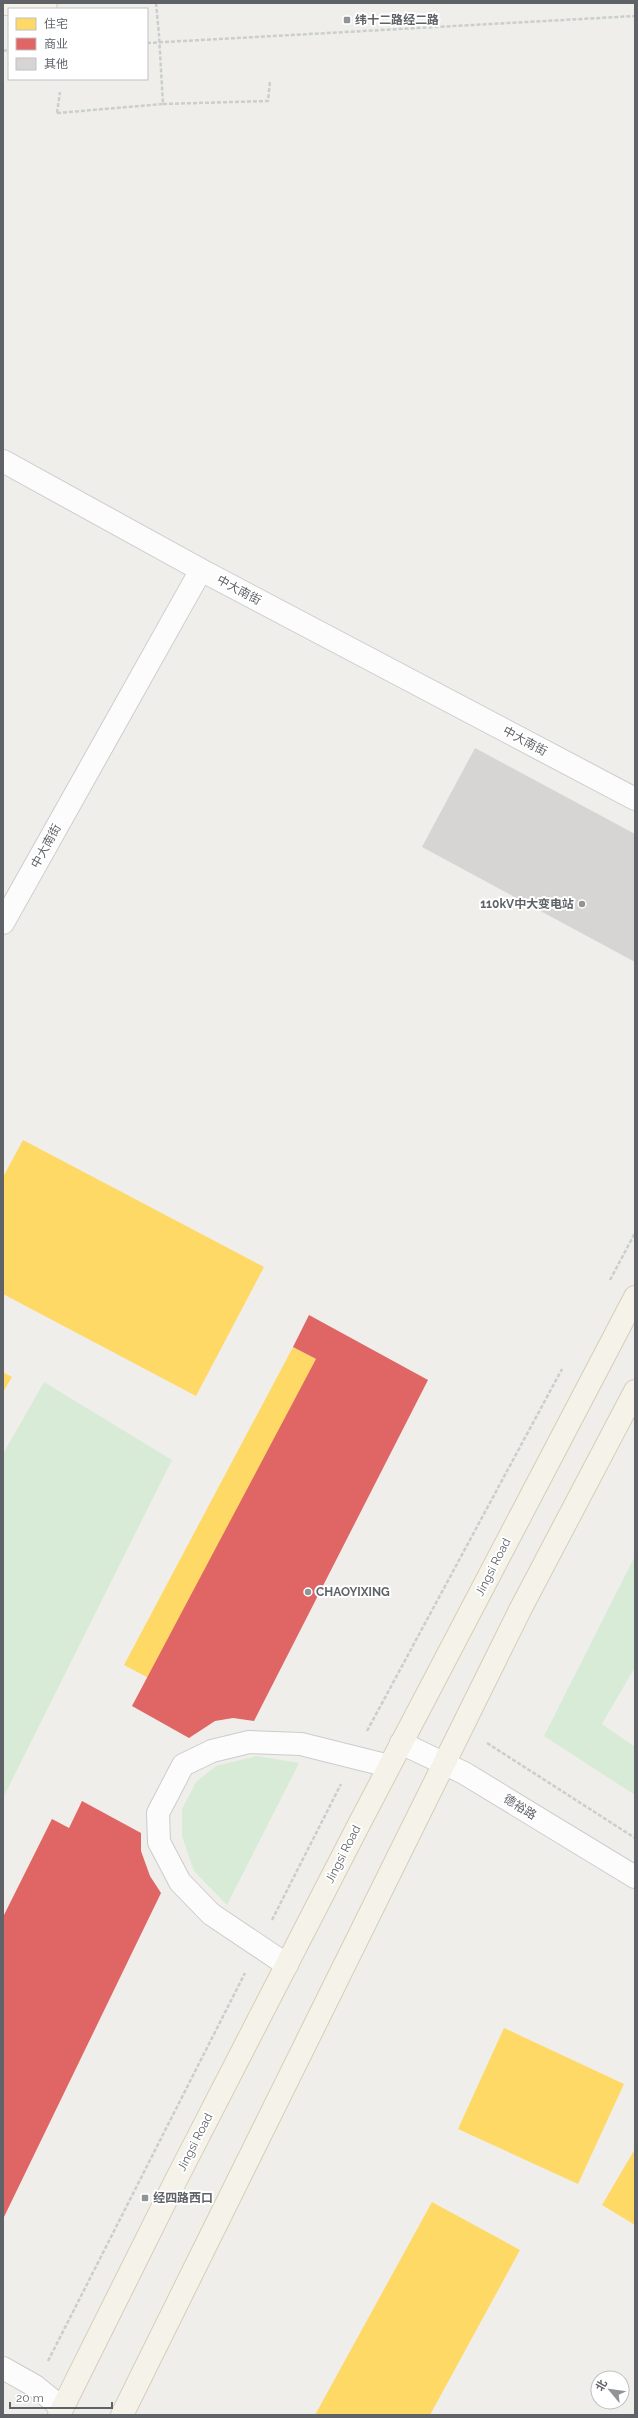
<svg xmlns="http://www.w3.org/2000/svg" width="638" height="2418" viewBox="0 0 638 2418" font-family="Raleway,'Noto Sans SC',sans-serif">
  <rect width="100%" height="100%" fill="#efeeea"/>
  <path fill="#d8ebd6" d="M44,1382L172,1460L3,1798V1454Z
    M635,1556V1667L602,1724L635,1747V1795L544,1736Z
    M257,1756L299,1763L227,1905L194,1871L182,1836V1809L196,1782L216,1766Z"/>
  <path fill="#ffd966" d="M23,1140L264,1267L196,1396L3,1294V1177Z
    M293,1347L382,1394L213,1712L124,1665Z
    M3,1372L12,1377L3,1392Z
    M52,1819L144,1868L3,2151V1918Z
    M504,2028L624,2084L578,2184L458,2129Z
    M635,2149V2225L602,2205Z
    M432,2202L520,2250L430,2415H315Z"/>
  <path fill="#e06666" d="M309,1315L428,1380L254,1721L233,1718L215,1721L189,1738L132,1706L316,1359L293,1347Z
    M82,1801L141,1833V1851L150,1876L161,1893L3,2219V1917L52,1819L69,1828Z"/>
  <path fill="#d6d5d3" d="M475,748L635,834V962L422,847Z"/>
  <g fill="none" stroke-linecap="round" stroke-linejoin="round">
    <g stroke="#cbcccc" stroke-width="24">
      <path id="minor" d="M3,461L201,570L635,799
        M3,923L201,570
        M401,1743L464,1773L635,1877
        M287,1965L211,1914L180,1882L159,1842L158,1813L183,1765L212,1751L249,1742L301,1744L389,1766
        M3,2368L35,2386L62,2408"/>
    </g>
    <g stroke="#d7ceb8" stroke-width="24">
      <path id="major" d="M3,4L46,3
        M59,2415L177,2178L356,1830L635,1297
        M122,2415L520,1610L635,1391"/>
    </g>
    <path stroke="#cacfcc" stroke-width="2.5" stroke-dasharray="4 2" stroke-linecap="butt" d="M156,3L159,35
      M147,43L635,16
      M3,51L9,50
      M163,104L268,101L270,81
      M57,113L60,92
      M610,1280L635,1233
      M367,1731L562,1369
      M487,1743L635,1838
      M272,1920L341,1784
      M48,2361L245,1973"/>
    <use href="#minor" stroke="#fdfcfc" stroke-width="22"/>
    <use href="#major" stroke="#f4f2e9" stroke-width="22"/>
    <path stroke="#cacfcc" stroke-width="2.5" stroke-dasharray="4 2" stroke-linecap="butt" d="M57,113L163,104L159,35"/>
  </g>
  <g fill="#919496" stroke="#fff" stroke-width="1.5">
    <rect x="343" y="16" width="8" height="8" rx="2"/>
    <circle cx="582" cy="904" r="4"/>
    <circle cx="308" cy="1592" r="4"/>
    <rect x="141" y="2194" width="8" height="8" rx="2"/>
  </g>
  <g text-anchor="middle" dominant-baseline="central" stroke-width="4" stroke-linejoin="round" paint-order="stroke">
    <g font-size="12" font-weight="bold" fill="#5f6368" stroke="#fff" text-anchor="start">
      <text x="355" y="20">纬十二路经二路</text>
      <text x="574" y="904" text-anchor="end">110kV中大变电站</text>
      <text x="316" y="1592">CHAOYIXING</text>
      <text x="153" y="2198">经四路西口</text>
    </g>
    <g font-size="12" fill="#5f6368" stroke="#fff">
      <text transform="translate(239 590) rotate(28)">中大南街</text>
      <text transform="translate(525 741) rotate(28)">中大南街</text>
      <text transform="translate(46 846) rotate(-61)">中大南街</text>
      <text transform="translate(493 1567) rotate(-63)">Jingsi Road</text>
      <text transform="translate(520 1807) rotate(32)">德裕路</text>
      <text transform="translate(343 1854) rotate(-63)">Jingsi Road</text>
      <text transform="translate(195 2142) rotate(-63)">Jingsi Road</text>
    </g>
  </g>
  <rect width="638" height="2418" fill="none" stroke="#5f6368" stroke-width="8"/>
  <rect x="8" y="8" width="140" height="72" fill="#ffffff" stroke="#bfc1c3"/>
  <rect x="16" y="18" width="20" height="12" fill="#ffd966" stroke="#bfc1c3"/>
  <text x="44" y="28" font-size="12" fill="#5f6368">住宅</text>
  <rect x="16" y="38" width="20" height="12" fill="#e06666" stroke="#bfc1c3"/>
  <text x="44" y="48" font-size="12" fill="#5f6368">商业</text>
  <rect x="16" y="58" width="20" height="12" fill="#d6d5d3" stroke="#bfc1c3"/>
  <text x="44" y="68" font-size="12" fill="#5f6368">其他</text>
  <g transform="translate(610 2390) rotate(299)"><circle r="19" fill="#ffffff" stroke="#bfc1c3"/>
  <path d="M0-3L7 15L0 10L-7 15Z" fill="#919496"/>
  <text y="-6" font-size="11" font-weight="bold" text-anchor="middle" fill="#5f6368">北</text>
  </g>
  <path d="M10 2402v6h102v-6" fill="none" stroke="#5f6368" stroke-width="2"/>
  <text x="16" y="2402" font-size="12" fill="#5f6368" stroke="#ffffff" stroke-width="3" paint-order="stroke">20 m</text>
</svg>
